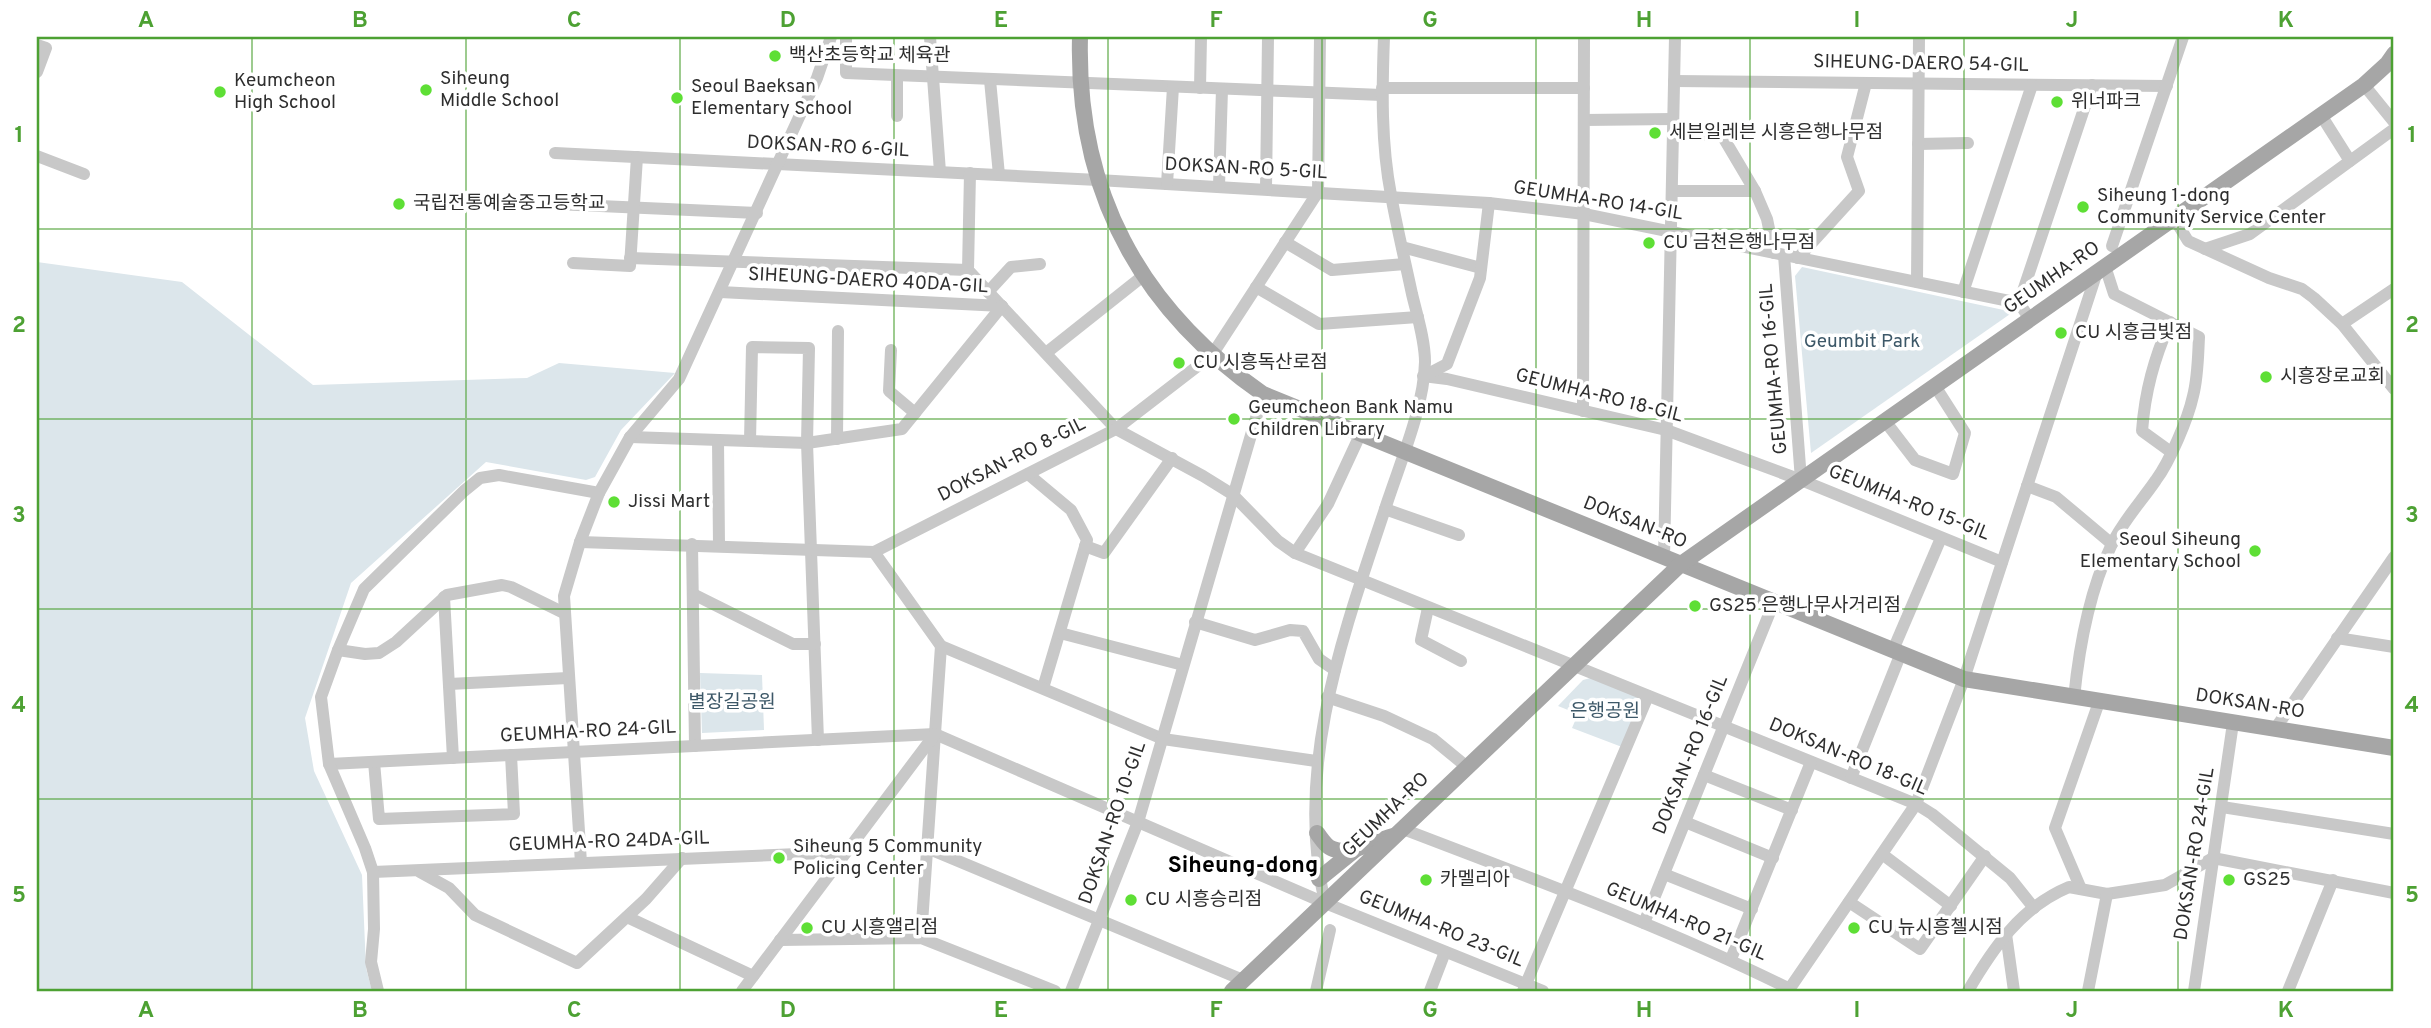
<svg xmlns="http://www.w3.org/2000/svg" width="2431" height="1028" font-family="Overpass,'Noto Sans KR',sans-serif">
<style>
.green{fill:#dce6eb}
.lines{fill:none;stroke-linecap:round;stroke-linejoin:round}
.minor{stroke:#c8c8c8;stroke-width:12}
.major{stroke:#a6a6a6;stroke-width:16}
.grid{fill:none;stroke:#4da133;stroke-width:2;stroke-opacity:0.55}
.poi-dot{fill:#5edf35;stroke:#fff;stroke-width:2.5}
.labels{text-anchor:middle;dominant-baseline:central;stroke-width:7;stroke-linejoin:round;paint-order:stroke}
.poi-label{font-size:19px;fill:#2e2e2e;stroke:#fff;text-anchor:start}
.street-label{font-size:19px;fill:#2e2e2e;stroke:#fff}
.park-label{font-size:19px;fill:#3d5868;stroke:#fff}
.quarter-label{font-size:23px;font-weight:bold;fill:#000;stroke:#fff}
.neatline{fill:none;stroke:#4da133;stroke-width:2.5}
.grid-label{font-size:23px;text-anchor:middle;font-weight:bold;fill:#4da133}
</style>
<rect width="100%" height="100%" fill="#fff"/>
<g class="green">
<path d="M37,262L182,282L313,385L527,378L559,363L675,373L621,430L595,477L586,480L486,462L351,583L305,718L314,771L362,875L366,968L372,991H37Z"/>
<path d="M1802,267L2013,312L1811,453L1795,276Z"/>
<path d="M700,673L762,675L764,730L702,733Z"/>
<path d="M1594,677L1638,697V706L1622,747L1572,728L1578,714L1558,706L1583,680Z"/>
</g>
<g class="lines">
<g class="minor">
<path d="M846,37V73L1382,95"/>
<path d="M930,37L940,172"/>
<path d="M37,45L46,48L37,72"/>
<path d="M990,80L999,175"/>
<path d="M1674,81L2167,86"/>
<path d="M2364,85L2394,122"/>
<path d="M1200,88L1201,37"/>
<path d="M1382,88H1584"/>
<path d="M2321,115L2350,161"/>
<path d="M897,116V76"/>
<path d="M1584,120L1673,119"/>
<path d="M1673,134L1718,135L1723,137L1755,191L1767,219L1774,253"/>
<path d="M1918,144L1968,143"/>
<path d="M555,153L1098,180L1489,203L1584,214L2019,303L2030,319"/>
<path d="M37,156L84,174"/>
<path d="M970,173L968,270L1116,429L1203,476L1232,494L1278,541L1295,553L1916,804L1932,814L2010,878L2034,908"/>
<path d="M1167,184L1173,87"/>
<path d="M1219,186L1222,89"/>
<path d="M1266,189L1268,37"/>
<path d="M1672,191H1755"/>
<path d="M555,204L757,213"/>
<path d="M2174,218L2188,241L2269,278L2302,289L2314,298L2342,324L2394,389"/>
<path d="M1285,242L1332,270L1405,264"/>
<path d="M2112,246L2183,37"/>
<path d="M1402,247L1481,268"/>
<path d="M2205,249L2250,234L2394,129"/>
<path d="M1784,255L1801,480"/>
<path d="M630,258L968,270"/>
<path d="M1798,258L1859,191L1847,157L1866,83"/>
<path d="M573,263L630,266L637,157"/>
<path d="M1917,282L1919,37"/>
<path d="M1256,287L1319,324L1418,317"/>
<path d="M720,292L1002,306"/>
<path d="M988,292L1011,267L1040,264"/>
<path d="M1963,292L2032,85"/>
<path d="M2019,303L2092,85"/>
<path d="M2170,322C2154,359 2145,391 2142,431L2171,452"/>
<path d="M2342,324L2394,289"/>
<path d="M891,350L889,391L915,413"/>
<path d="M1046,353L1143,276"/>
<path d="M1423,376L1447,379L1666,430L1801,480L2002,562"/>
<path d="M1424,376L1447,364L1480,278L1489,203"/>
<path d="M1583,411L1584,37"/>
<path d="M1885,421L1915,460L1953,474L1965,433L1935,386"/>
<path d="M630,437L807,443L902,429L1002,306"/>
<path d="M837,439L838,331"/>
<path d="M718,440L719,545"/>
<path d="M750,441L752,347L809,348L807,443L818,740"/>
<path d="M1028,474L1071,510L1087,540L1043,688"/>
<path d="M2027,486L2056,497L2112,544"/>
<path d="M1385,509L1459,535"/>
<path d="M580,542L874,552L1116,429L1212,355L1318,192L1320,37"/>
<path d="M692,544L695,746"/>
<path d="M1085,546L1104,553L1172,458"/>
<path d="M874,552L941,646L1163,739L1316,761"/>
<path d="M1295,553L1328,504L1360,435"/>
<path d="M1664,557L1675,37"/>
<path d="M693,594L793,644H815"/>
<path d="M444,597L453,758"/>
<path d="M1428,608L1421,640L1461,661"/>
<path d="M1195,622L1255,640L1290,630L1303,631L1319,659L1335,670"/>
<path d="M1060,633L1183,665"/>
<path d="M2337,638L2394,647"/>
<path d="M338,650L365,654L379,653L396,642L447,595L502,585L511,587L564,613"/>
<path d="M1893,650L1941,538"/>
<path d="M449,684L568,678"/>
<path d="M1327,697L1384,716L1433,739L1467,767"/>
<path d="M2074,698C2079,648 2089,592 2111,546C2122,522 2141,502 2156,480C2170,461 2188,419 2193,396C2198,377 2198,356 2199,337L2114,294L2105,266"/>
<path d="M2275,729L2394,557"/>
<path d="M374,762L379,819L514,814L511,755"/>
<path d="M329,764L935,734L1325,903L1543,991"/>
<path d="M1704,775L1792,810"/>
<path d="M1851,778L1901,653"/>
<path d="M2222,807L2394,834"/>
<path d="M1685,822L1773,858"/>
<path d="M1403,829C1533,879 1665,927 1790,989"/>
<path d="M927,848L1243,980"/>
<path d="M1882,854L1951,906"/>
<path d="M581,863L564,596L580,542L599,493"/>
<path d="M373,872L846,852"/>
<path d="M420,872L449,888L475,915L577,963L646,899L682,858"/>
<path d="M1664,874L1752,909"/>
<path d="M2081,889L2055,828L2099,702"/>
<path d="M1849,902L1920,949L1985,856"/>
<path d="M1325,903C1293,765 1345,630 1388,500C1402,458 1424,406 1425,362C1425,340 1417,315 1412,294C1405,261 1397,228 1391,195C1381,143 1382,90 1384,37"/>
<path d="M627,917L753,976"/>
<path d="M1644,923L1774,602"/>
<path d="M2006,934L2014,991"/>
<path d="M921,938L941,646"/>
<path d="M780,940L921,938L1055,991"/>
<path d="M1731,959L1811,762"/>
<path d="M378,991L371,962L374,929L373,872L365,848L329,764L321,697L338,650L364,589L464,491L480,478L499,475L599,493L630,437L679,379L817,78L831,37"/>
<path d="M742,991L935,734"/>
<path d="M1071,991L1138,822L1263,394"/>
<path d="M1316,991L1330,930"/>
<path d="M1430,991L1445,952"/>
<path d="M1523,991L1648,696"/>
<path d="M1788,991L1916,804L1964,679L2097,272"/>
<path d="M1968,991C1993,948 2021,907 2069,887L2107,894L2165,885L2213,858L2394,893"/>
<path d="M2088,991L2107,894"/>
<path d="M2194,991L2233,723"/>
<path d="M2288,991L2333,880"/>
</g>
<g class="major">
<path d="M1080,37C1076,190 1138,307 1263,394L1964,679L2394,748"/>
<path d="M1317,833C1321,838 1326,847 1333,849C1351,856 1375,840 1393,836"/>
<path d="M1319,879L1356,849"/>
<path d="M1232,991L1681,564L2364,85L2387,64L2394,54"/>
</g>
</g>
<path class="grid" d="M252,37V991M466,37V991M680,37V991M894,37V991M1108,37V991M1322,37V991M1536,37V991M1750,37V991M1964,37V991M2178,37V991M37,229H2394M37,419H2394M37,609H2394M37,799H2394"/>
<g class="poi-dot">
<circle cx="775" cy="56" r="7"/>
<circle cx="426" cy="90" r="7"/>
<circle cx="220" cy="92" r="7"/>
<circle cx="677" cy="98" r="7"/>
<circle cx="2057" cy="102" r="7"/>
<circle cx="1655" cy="133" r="7"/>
<circle cx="399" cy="204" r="7"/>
<circle cx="2083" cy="207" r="7"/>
<circle cx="1649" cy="243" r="7"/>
<circle cx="2061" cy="333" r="7"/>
<circle cx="1179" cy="363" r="7"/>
<circle cx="2266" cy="377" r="7"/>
<circle cx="1234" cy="419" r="7"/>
<circle cx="614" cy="502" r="7"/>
<circle cx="2255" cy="551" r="7"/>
<circle cx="1695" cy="606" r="7"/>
<circle cx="779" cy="858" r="7"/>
<circle cx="1426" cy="880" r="7"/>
<circle cx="2229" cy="880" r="7"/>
<circle cx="1131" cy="900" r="7"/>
<circle cx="807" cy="928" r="7"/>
<circle cx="1854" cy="928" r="7"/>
</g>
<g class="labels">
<g class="poi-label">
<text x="789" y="56">백산초등학교 체육관</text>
<text x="440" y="79">Siheung<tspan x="440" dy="22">Middle School</tspan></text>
<text x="234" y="81">Keumcheon<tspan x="234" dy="22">High School</tspan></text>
<text x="691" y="87">Seoul Baeksan<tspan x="691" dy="22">Elementary School</tspan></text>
<text x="2071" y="102">위너파크</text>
<text x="1669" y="133">세븐일레븐 시흥은행나무점</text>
<text x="2097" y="196">Siheung 1-dong<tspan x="2097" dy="22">Community Service Center</tspan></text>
<text x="413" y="204">국립전통예술중고등학교</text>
<text x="1663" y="243">CU 금천은행나무점</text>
<text x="2075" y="333">CU 시흥금빛점</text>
<text x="1193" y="363">CU 시흥독산로점</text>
<text x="2280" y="377">시흥장로교회</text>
<text x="1248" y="408">Geumcheon Bank Namu<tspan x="1248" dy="22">Children Library</tspan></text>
<text x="628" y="502">Jissi Mart</text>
<text x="2241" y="540" text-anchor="end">Seoul Siheung<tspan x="2241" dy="22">Elementary School</tspan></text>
<text x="1709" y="606">GS25 은행나무사거리점</text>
<text x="793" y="847">Siheung 5 Community<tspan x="793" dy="22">Policing Center</tspan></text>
<text x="1440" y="880">카멜리아</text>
<text x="2243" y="880">GS25</text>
<text x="1145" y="900">CU 시흥승리점</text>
<text x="821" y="928">CU 시흥앨리점</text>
<text x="1868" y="928">CU 뉴시흥첼시점</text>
</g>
<g class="street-label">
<text transform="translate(1921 64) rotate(1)">SIHEUNG-DAERO 54-GIL</text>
<text transform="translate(828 147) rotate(3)">DOKSAN-RO 6-GIL</text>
<text transform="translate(1246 169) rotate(3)">DOKSAN-RO 5-GIL</text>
<text transform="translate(1598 201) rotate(9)">GEUMHA-RO 14-GIL</text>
<text transform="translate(2052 278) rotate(-35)">GEUMHA-RO</text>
<text transform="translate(868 281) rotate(3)">SIHEUNG-DAERO 40DA-GIL</text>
<text transform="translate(1774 369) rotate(-95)">GEUMHA-RO 16-GIL</text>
<text transform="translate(1599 396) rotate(14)">GEUMHA-RO 18-GIL</text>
<text transform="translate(1012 460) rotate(-27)">DOKSAN-RO 8-GIL</text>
<text transform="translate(1909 503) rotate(22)">GEUMHA-RO 15-GIL</text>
<text transform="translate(1635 523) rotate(22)">DOKSAN-RO</text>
<text transform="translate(2250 704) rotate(9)">DOKSAN-RO</text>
<text transform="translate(588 732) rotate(-3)">GEUMHA-RO 24-GIL</text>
<text transform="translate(1691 755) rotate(-68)">DOKSAN-RO 16-GIL</text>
<text transform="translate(1848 757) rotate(23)">DOKSAN-RO 18-GIL</text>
<text transform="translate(1386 815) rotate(-44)">GEUMHA-RO</text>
<text transform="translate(1113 823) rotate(-71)">DOKSAN-RO 10-GIL</text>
<text transform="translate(609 842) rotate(-2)">GEUMHA-RO 24DA-GIL</text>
<text transform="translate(2195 854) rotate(-81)">DOKSAN-RO 24-GIL</text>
<text transform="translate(1686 922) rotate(23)">GEUMHA-RO 21-GIL</text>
<text transform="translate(1441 929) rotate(22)">GEUMHA-RO 23-GIL</text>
</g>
<g class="park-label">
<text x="1862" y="342">Geumbit Park</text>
<text x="732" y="703">별장길공원</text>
<text x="1605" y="712">은행공원</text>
</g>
<g class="quarter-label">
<text x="1243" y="866">Siheung-dong</text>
</g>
</g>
<rect width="2431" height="1028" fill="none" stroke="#ffffff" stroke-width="77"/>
<rect x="38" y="38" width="2354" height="952" class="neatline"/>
<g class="grid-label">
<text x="146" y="27">A</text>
<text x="360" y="27">B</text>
<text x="574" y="27">C</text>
<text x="788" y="27">D</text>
<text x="1001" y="27">E</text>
<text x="1216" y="27">F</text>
<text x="1430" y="27">G</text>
<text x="1644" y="27">H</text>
<text x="1857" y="27">I</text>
<text x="2072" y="27">J</text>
<text x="2286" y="27">K</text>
<text x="19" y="142">1</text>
<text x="2412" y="142">1</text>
<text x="19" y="332">2</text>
<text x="2412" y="332">2</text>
<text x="19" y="522">3</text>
<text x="2412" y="522">3</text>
<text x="19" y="712">4</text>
<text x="2412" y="712">4</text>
<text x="19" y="902">5</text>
<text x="2412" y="902">5</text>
<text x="146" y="1017">A</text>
<text x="360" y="1017">B</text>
<text x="574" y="1017">C</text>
<text x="788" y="1017">D</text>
<text x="1001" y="1017">E</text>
<text x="1216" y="1017">F</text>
<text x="1430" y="1017">G</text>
<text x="1644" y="1017">H</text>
<text x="1857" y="1017">I</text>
<text x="2072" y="1017">J</text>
<text x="2286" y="1017">K</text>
</g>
</svg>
